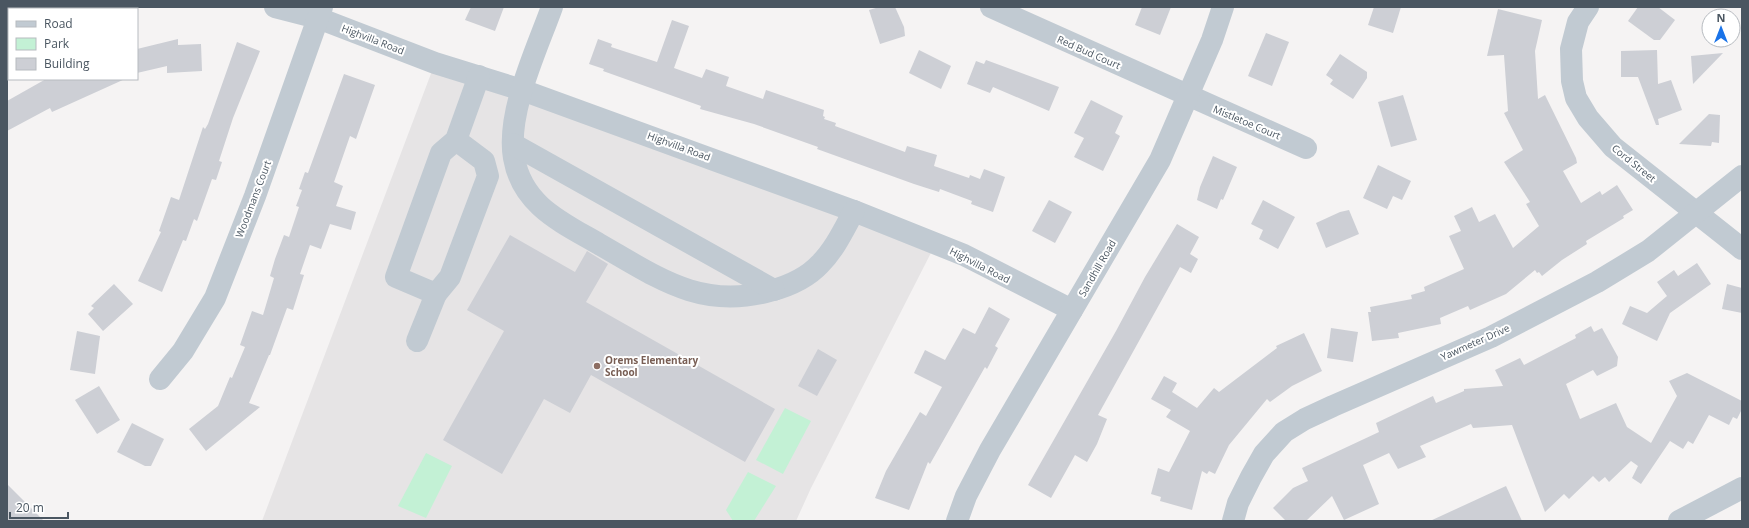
<svg xmlns="http://www.w3.org/2000/svg" width="1749" height="528" font-family="'Open Sans',sans-serif">
<style>
.education{fill:#e6e4e5}
.green{fill:#c3f1d5}
.building{fill:#cdcfd5}
.lines{fill:none;stroke-linecap:round;stroke-linejoin:round}
.minor{stroke:#c1cad2;stroke-width:22}
.education-dot{fill:#8d6e63;stroke:#fff;stroke-width:1.5}
.labels{text-anchor:middle;dominant-baseline:central;stroke-width:4;stroke-linejoin:round;paint-order:stroke}
.street-label{font-size:10px;fill:#4a5661;stroke:#fff}
.education-label{font-size:10px;font-weight:bold;fill:#785e54;stroke:#fff;text-anchor:start}
</style>
<rect width="100%" height="100%" fill="#f5f3f3"/>
<path class="education" d="M435,63L936,243L811,488L796,521H262Z"/>
<g class="green">
<path d="M785,408L811,421L783,474L756,460Z"/>
<path d="M426,453L452,466L426,518L398,506Z"/>
<path d="M748,472L776,486L754,521H733L726,510Z"/>
</g>
<g class="building">
<path d="M471,7H504L495,31L465,20Z"/>
<path d="M879,7H895L904,27L905,36L880,44L869,10Z"/>
<path d="M1142,7H1171L1160,35L1135,25Z"/>
<path d="M1374,7H1401L1393,33L1368,25Z"/>
<path d="M1638,7H1658L1675,20L1660,40H1654L1628,21Z"/>
<path d="M1498,9L1542,20L1535,51L1538,99L1545,95L1576,158L1577,163L1563,171L1581,203L1600,191L1602,195L1617,185L1633,210L1623,216L1624,218L1586,241L1587,244L1562,260L1542,276L1539,272L1537,273L1535,270L1506,294L1470,310L1468,306L1440,318L1441,324L1398,333L1399,338L1372,341L1368,312H1371L1370,307L1412,299L1411,295L1425,291L1424,287L1464,269L1449,236L1461,231L1454,216L1472,207L1479,222L1495,214L1513,248L1539,226L1526,204L1530,202L1504,162L1523,150L1504,113L1508,111L1504,55L1487,56Z"/>
<path d="M672,20L689,26L674,68L702,78L706,69L729,77L726,86L763,99L766,90L824,110L823,116L825,117L824,119L836,123L835,126L905,152L907,146L937,155L934,166L969,178L970,175L980,179L984,169L1005,177L993,212L971,204L972,201L940,189L939,192L914,184L817,149L818,147L754,124L700,109L701,106L603,71L604,69L589,64L598,39L612,44L611,47L657,62Z"/>
<path d="M1266,33L1289,42L1272,86L1248,76Z"/>
<path d="M178,39V45L201,44L202,71L167,73V66L137,73V49Z"/>
<path d="M237,42L260,51L233,118L219,161L222,162L216,180L212,179L197,221L194,219L186,241L183,240L162,292L138,281L161,232L159,231L171,197L179,200L203,127L205,129L208,124Z"/>
<path d="M919,50L951,66L941,89L909,73Z"/>
<path d="M1657,50L1658,84L1671,80L1682,110L1658,119L1659,125H1656L1638,77H1621V51Z"/>
<path d="M1723,53L1693,84L1691,56Z"/>
<path d="M1340,54L1367,72V78L1353,99L1330,84L1333,80L1326,75Z"/>
<path d="M986,60L1059,87L1049,111L993,87L990,93L967,84L976,61L984,64Z"/>
<path d="M344,74L375,85L356,139L350,136L334,182L343,186L336,206L356,212L351,230L330,224L321,249L310,245L300,274L304,275L293,310L287,308L270,355H269L249,403L260,407L206,451L189,429L218,406L230,377L232,378L245,347L240,345L252,311L263,315L274,278L270,276L275,259L284,235L289,237L299,207L296,206L302,190L299,189L305,172L308,173Z"/>
<path d="M46,79H125L52,112L50,108L7,131V101Z"/>
<path d="M1403,95L1417,140L1391,147L1378,102Z"/>
<path d="M1091,100L1123,116L1115,133L1120,136L1103,171L1074,157L1084,138L1074,133Z"/>
<path d="M1709,114L1720,115L1719,143L1712,142L1711,146L1679,144Z"/>
<path d="M1213,156L1237,167L1223,200L1221,199L1217,209L1197,200L1200,187Z"/>
<path d="M1378,165L1411,181L1402,200L1393,196L1387,209L1363,198Z"/>
<path d="M1049,200L1072,212L1055,243L1032,231Z"/>
<path d="M1263,200L1295,217L1278,249L1259,239L1263,230L1251,224Z"/>
<path d="M1349,210L1359,234L1326,248L1316,223L1340,212Z"/>
<path d="M1177,224L1199,237L1190,254L1198,259L1191,273L1180,267L1098,415L1107,419L1097,444L1087,462L1075,455L1051,498L1028,485L1116,331L1145,277Z"/>
<path d="M510,235L575,272L587,251L608,264L586,302L775,409L745,462L591,375L570,413L544,399L502,474L443,440L504,331L467,310Z"/>
<path d="M1697,263L1711,284L1670,313L1657,341L1622,324L1630,306L1647,313L1667,296L1657,282L1674,270L1678,276Z"/>
<path d="M114,284L133,304L103,331L88,314L94,308L91,306Z"/>
<path d="M1727,284L1742,288V313L1722,309Z"/>
<path d="M989,307L1010,319L995,346L998,348L987,369L985,367L930,464L928,462L909,510L875,498L886,471L920,412L926,416L942,387L914,373L925,350L945,360L963,328L975,334Z"/>
<path d="M1591,326L1594,332L1602,328L1618,357L1617,366L1597,376L1593,370L1566,384L1580,419L1616,403L1627,427L1651,443L1677,396L1669,381L1687,373L1742,401V409L1737,419L1733,417L1729,425L1709,415L1693,444L1688,441L1683,449L1670,441L1641,484L1632,478L1638,466L1631,461L1609,482L1605,477L1599,482L1593,476L1569,499L1564,494L1545,512L1512,425L1473,428L1471,424L1420,446L1426,457L1398,469L1389,453L1363,465L1379,504L1344,520L1332,496L1306,521H1286L1273,508L1293,488L1308,481L1302,468L1379,432L1376,423L1433,396L1436,403L1464,391V389L1503,386L1495,370L1520,358L1524,365L1576,338L1575,335Z"/>
<path d="M1331,328L1358,332L1353,362L1327,358Z"/>
<path d="M77,331L100,336L95,374L70,370Z"/>
<path d="M1304,333L1322,371L1292,386L1270,402L1267,399L1229,445L1215,474L1209,471L1207,474L1202,471L1192,510L1160,501L1161,497L1151,494L1158,468L1169,472L1190,431L1166,417L1171,410L1151,399L1164,376L1177,383L1172,392L1197,408L1214,388L1219,392L1277,348L1276,346Z"/>
<path d="M818,349L837,360L817,396L798,386Z"/>
<path d="M99,386L120,420L97,434L75,400Z"/>
<path d="M132,423L164,439L151,466H145L117,452Z"/>
<path d="M7,484L44,521H7Z"/>
<path d="M1506,486L1522,521H1430Z"/>
</g>
<g class="lines">
<g class="minor">
<path d="M55,7L56,9"/>
<path d="M275,7L318,18L435,63L522,90L854,211L964,255L1072,310"/>
<path d="M552,7C537,49 506,113 514,158C522,205 561,222 599,244C657,277 700,310 770,291C789,286 807,278 820,264C835,249 844,229 854,211"/>
<path d="M991,7L1306,148"/>
<path d="M1588,7L1578,22L1571,49L1572,81L1576,98L1588,118L1613,147L1742,249"/>
<path d="M96,9L102,7"/>
<path d="M7,49L9,48"/>
<path d="M456,140L484,161L488,176L450,277L436,294L396,277L441,153L456,140L479,76"/>
<path d="M513,144L774,290"/>
<path d="M417,341L436,294"/>
<path d="M160,379L183,351L215,298L255,196L322,7"/>
<path d="M957,521L966,496L990,450L1160,160L1212,40L1223,7"/>
<path d="M1233,521L1238,503L1251,477L1264,454L1284,432L1305,419L1333,406L1491,337L1597,282L1648,251L1742,176"/>
<path d="M1679,521L1742,488"/>
</g>
</g>
<circle class="education-dot" cx="597" cy="366" r="4"/>
<g class="labels">
<g class="street-label">
<text transform="translate(373 39) rotate(21)">Highvilla Road</text>
<text transform="translate(1089 52) rotate(24)">Red Bud Court</text>
<text transform="translate(1247 122) rotate(23)">Mistletoe Court</text>
<text transform="translate(679 146) rotate(20)">Highvilla Road</text>
<text transform="translate(1634 163) rotate(39)">Cord Street</text>
<text transform="translate(253 199) rotate(-69)">Woodmans Court</text>
<text transform="translate(980 265) rotate(27)">Highvilla Road</text>
<text transform="translate(1097 268) rotate(-60)">Sandhill Road</text>
<text transform="translate(1475 342) rotate(-24)">Yawmeter Drive</text>
</g>
<g class="education-label">
<text x="605" y="360">Orems Elementary<tspan x="605" dy="12">School</tspan></text>
</g>
</g>
<rect width="1749" height="528" fill="none" stroke="#4a5661" stroke-width="16"/>
<rect x="8" y="8" width="130" height="72" fill="#ffffff" stroke="#b7bbc0"/>
<rect x="16" y="21" width="20" height="6" fill="#c1cad2" stroke="#b7bbc0"/>
<text x="44" y="28" font-size="12" fill="#4a5661">Road</text>
<rect x="16" y="38" width="20" height="12" fill="#c3f1d5" stroke="#b7bbc0"/>
<text x="44" y="48" font-size="12" fill="#4a5661">Park</text>
<rect x="16" y="58" width="20" height="12" fill="#cdcfd5" stroke="#b7bbc0"/>
<text x="44" y="68" font-size="12" fill="#4a5661">Building</text>
<g transform="translate(1721 28)"><circle r="19" fill="#ffffff" stroke="#b7bbc0"/>
<path d="M0-3L7 15L0 10L-7 15Z" fill="#1a73e8"/>
<text y="-6" font-size="11" font-weight="bold" text-anchor="middle" fill="#4a5661">N</text>
</g>
<path d="M10 512v6h58v-6" fill="none" stroke="#4a5661" stroke-width="2"/>
<text x="16" y="512" font-size="12" fill="#4a5661" stroke="#ffffff" stroke-width="3" paint-order="stroke">20 m</text>
</svg>
